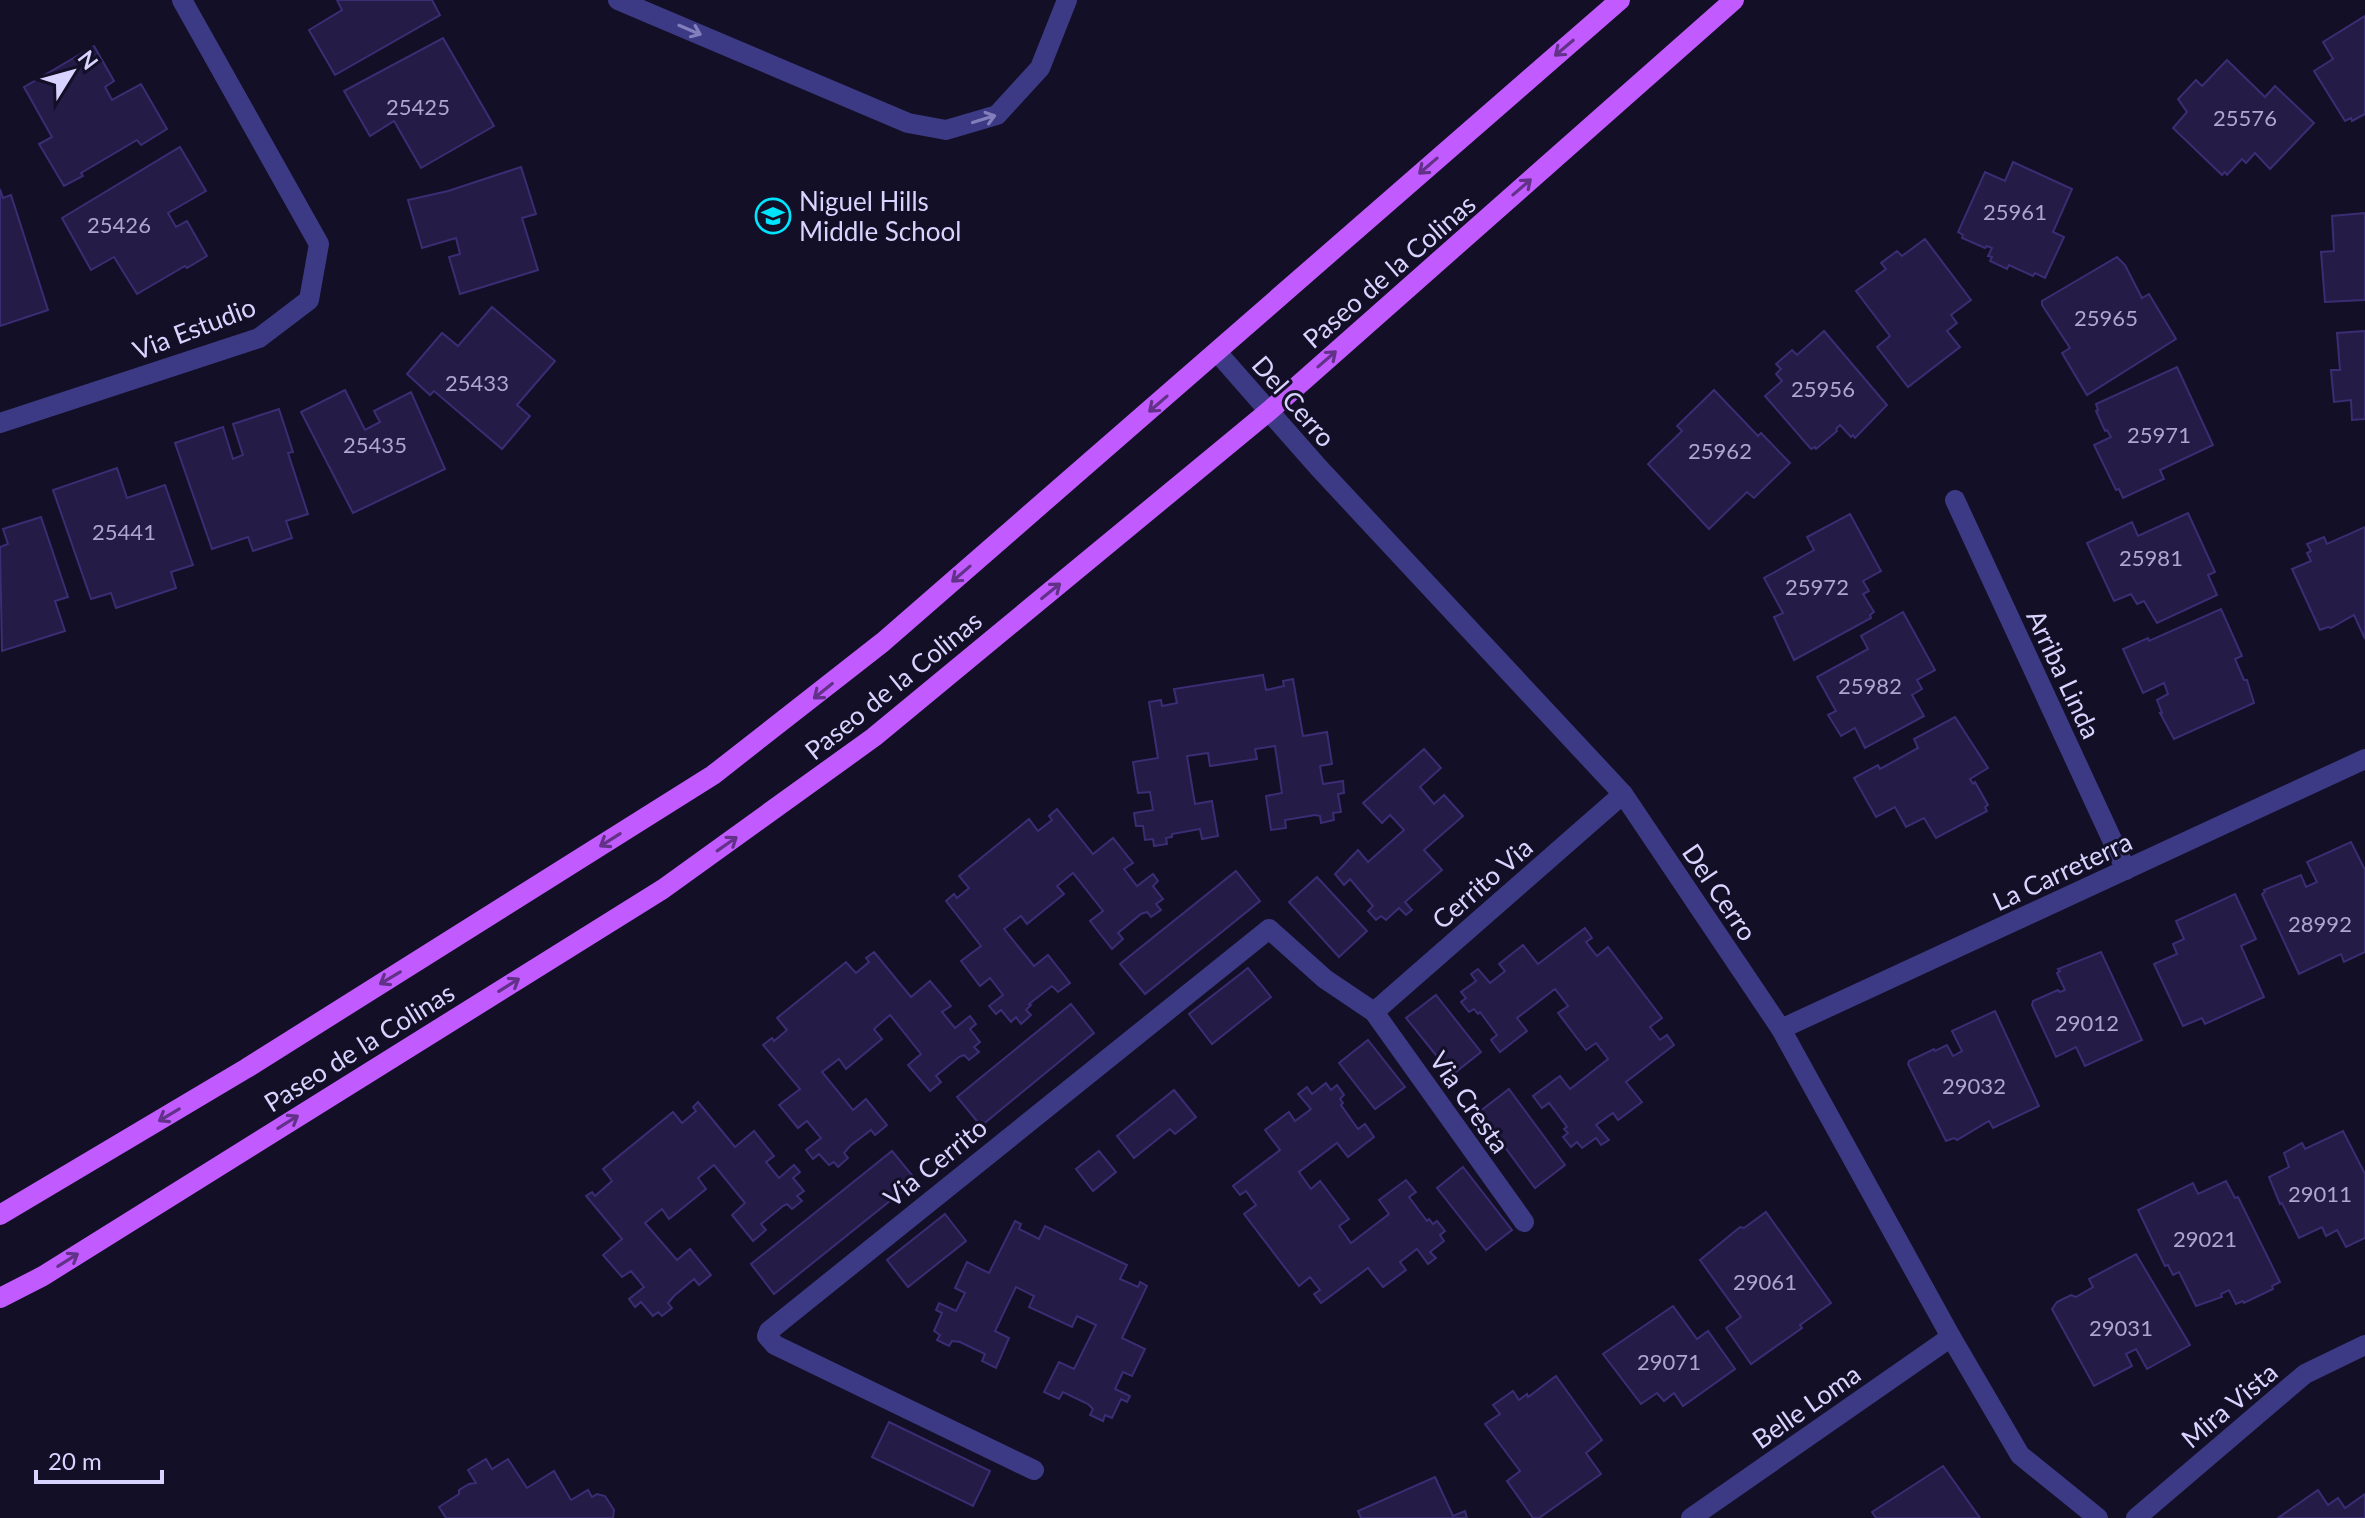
<svg xmlns="http://www.w3.org/2000/svg" width="2365" height="1518" font-family="Lato,sans-serif">
<style>
.building{fill:#241b47;stroke:#3b2d73;stroke-width:2}
.lines{fill:none;stroke-linecap:round;stroke-linejoin:round}
.minor{stroke:#3d3a85;stroke-width:20}
.major{stroke:#c25bff;stroke-width:20}
.oneway{stroke:#837fbc}
.oneway2{stroke:#623188}
.labels{text-anchor:middle;dominant-baseline:central;stroke-width:6;stroke-linejoin:round;paint-order:stroke}
.number-label{font-size:22px;fill:#aca6d1}
.poi-label{font-size:26px;fill:#d9d4ff;stroke:#130f26;text-anchor:start}
.street-label{font-size:26px;fill:#d9d4ff;stroke:#130f26}
</style>
<rect width="100%" height="100%" fill="#130f26"/>
<g class="building">
<path d="M337,0H432L440,15L335,75L309,30L342,10Z"/>
<path d="M2365,16V114L2352,121L2351,118L2345,121L2314,71L2333,59L2323,42Z"/>
<path d="M443,38L494,126L421,168L394,121L370,136L344,91Z"/>
<path d="M94,46L114,81L105,87L112,100L141,84L167,129L141,145L137,140L81,173L83,176L64,186L39,144L52,137L24,87Z"/>
<path d="M2227,60L2265,97L2275,86L2314,123L2270,169L2255,153L2246,163L2242,159L2227,175L2225,172L2222,175L2173,128L2187,112L2178,99L2196,80L2202,86Z"/>
<path d="M180,147L206,191L168,213L176,227L187,221L207,256L187,268L185,266L137,294L114,257L91,270L62,218Z"/>
<path d="M2013,162L2072,189L2053,232L2064,237L2045,278L2035,273L2033,276L2009,265L2007,269L1990,261L1992,257L1988,256L1992,248L1987,246L1985,248L1962,238L1963,235L1958,232L1985,172L2005,181Z"/>
<path d="M521,167L536,214L522,218L538,270L460,294L449,257L460,254L456,238L422,248L408,200L448,191Z"/>
<path d="M0,189L3,198L11,195L48,310L0,326Z"/>
<path d="M2365,213V300L2325,302L2321,252L2334,251L2332,216Z"/>
<path d="M1925,239L1971,300L1951,315L1957,323L1947,331L1960,347L1908,387L1877,347L1890,336L1856,291L1886,269L1881,263L1897,251L1902,256Z"/>
<path d="M2117,257L2125,265L2142,298L2149,294L2176,339L2087,395L2062,353L2070,348L2042,305V301Z"/>
<path d="M492,307L555,361L517,405L530,416L502,449L434,391L430,395L407,374L442,333L458,346Z"/>
<path d="M1824,331L1887,405L1855,438L1853,435L1851,437L1840,425L1836,429L1837,431L1816,449L1815,447L1811,449L1765,396L1782,381L1776,374L1781,369L1776,364L1792,350L1797,355Z"/>
<path d="M2365,331V419L2352,420L2351,400L2334,402L2331,370H2340L2337,333Z"/>
<path d="M2177,367L2213,445L2160,470L2164,479L2123,498L2119,489L2116,490L2094,445L2111,437L2107,430L2105,431L2096,411L2098,410L2096,404Z"/>
<path d="M345,390L365,430L380,422L374,411L411,392L445,469L353,513L301,412Z"/>
<path d="M1714,390L1758,436L1761,433L1790,463L1754,498L1747,492L1709,529L1648,464L1682,431L1677,426Z"/>
<path d="M279,409L293,452L288,453L308,514L286,521L292,538L253,551L248,537L212,549L175,443L223,427L233,459L243,455L233,424Z"/>
<path d="M117,468L127,498L165,485L193,565L171,572L176,588L116,608L111,593L91,599L53,490Z"/>
<path d="M2188,513L2215,572L2208,575L2217,595L2157,623L2144,601L2137,604L2131,594L2114,601L2087,543L2132,522L2138,536Z"/>
<path d="M1850,514L1881,571L1863,581L1869,591L1863,594L1874,612L1870,615L1871,618L1794,660L1774,617L1783,613L1764,578L1814,550L1807,537Z"/>
<path d="M41,517L68,597L55,601L65,631L2,651L0,547L8,544L3,529Z"/>
<path d="M2365,527V639L2354,615L2331,628L2328,627L2320,630L2292,569L2311,561L2307,553L2311,551L2307,544L2324,537L2327,544Z"/>
<path d="M2221,609L2242,656L2235,659L2244,680H2247L2254,703L2174,739L2160,713H2162L2157,700L2168,694L2164,683L2143,693L2123,649L2148,638L2149,641Z"/>
<path d="M1903,612L1935,670L1917,680L1922,689L1912,695L1924,716L1865,748L1855,728L1841,736L1828,715L1836,711L1817,677L1868,649L1861,636Z"/>
<path d="M1263,675L1266,690L1284,686L1283,681L1293,679L1303,736L1327,732L1332,764L1320,766L1323,784L1343,781L1344,793L1338,794L1341,812L1333,813L1334,820L1321,823L1320,816L1315,815L1285,820L1286,828L1271,830L1266,796L1282,793L1275,746L1255,749L1257,759L1210,766L1208,753L1187,756L1195,804L1212,801L1218,836L1202,839L1200,829L1172,834V837L1166,838L1167,844L1154,846L1153,839L1145,840L1143,826H1136L1134,813L1153,810L1150,792L1138,793L1133,762L1158,758L1149,702L1161,700L1162,706L1177,703L1174,689Z"/>
<path d="M1955,717L1988,768L1970,779L1973,784L1975,782L1988,805L1985,807L1987,811L1936,838L1924,818L1906,827L1895,807L1876,817L1854,778L1878,765L1880,769L1918,748L1914,739Z"/>
<path d="M1424,749L1441,768L1420,787L1434,804L1444,795L1463,816L1424,850L1442,870L1405,902L1412,910L1406,915L1399,908L1386,920L1381,916L1376,920L1368,911L1373,906L1350,879L1344,885L1335,874L1358,850L1368,862L1404,830L1390,815L1382,823L1363,803Z"/>
<path d="M1057,809L1093,854L1113,838L1133,863L1124,869L1137,886L1153,874L1158,881L1153,886L1163,899L1156,904L1161,910L1151,917L1147,912L1141,914L1118,933L1123,939L1112,949L1090,921L1103,911L1073,873L1057,886L1064,894L1027,924L1021,916L1004,929L1034,966L1048,955L1070,983L1058,992L1052,986L1029,1004L1031,1005L1026,1010L1031,1015L1021,1024L1016,1017L1011,1022L1001,1010L996,1014L989,1006L1003,995L990,978L980,986L961,961L981,946L946,901L954,894L957,898L969,888L959,876L1029,819L1038,831L1052,820L1049,816Z"/>
<path d="M2351,842L2365,870V952L2344,962L2341,954L2299,974L2262,894L2265,892L2264,890L2301,875L2306,887L2317,882L2307,862Z"/>
<path d="M1236,871L1260,901L1145,994L1120,964Z"/>
<path d="M1317,877L1367,931L1339,957L1289,902Z"/>
<path d="M2235,894L2256,939L2241,946L2264,997L2205,1024L2202,1018L2183,1026L2154,964L2177,954L2173,944L2184,939L2176,921Z"/>
<path d="M1585,928L1592,938L1586,942L1597,956L1608,947L1662,1018L1650,1027L1660,1040L1667,1035L1674,1045L1626,1082L1642,1102L1618,1120L1613,1113L1596,1125L1609,1140L1601,1145L1596,1138L1582,1148L1577,1142L1571,1147L1563,1137L1568,1133L1564,1129L1567,1127L1549,1103L1542,1108L1533,1096L1560,1076L1570,1089L1608,1059L1596,1043L1586,1050L1558,1013L1568,1006L1555,989L1517,1018L1527,1031L1500,1052L1491,1040L1497,1035L1480,1012L1478,1014L1474,1009L1469,1012L1461,1002L1466,998L1461,992L1476,981L1471,974L1478,969L1490,983L1505,971L1499,964L1523,945L1538,964Z"/>
<path d="M874,952L911,997L930,981L951,1006L942,1012L955,1028L970,1016L976,1024L970,1029L980,1042L974,1047L979,1052L969,1060L964,1055L959,1057L936,1076L941,1082L930,1091L908,1065L921,1054L890,1015L874,1029L882,1039L846,1069L839,1059L822,1072L853,1110L866,1099L887,1125L875,1135L871,1130L850,1146L844,1153L848,1158L838,1167L834,1162L829,1165L819,1154L813,1159L806,1150L821,1138L807,1121L798,1128L779,1105L800,1089L763,1045L772,1038L774,1041L787,1030L777,1018L846,962L856,973L869,962L866,958Z"/>
<path d="M2101,952L2142,1040L2085,1066L2076,1047L2056,1057L2032,1005L2033,1001L2058,990L2060,992L2065,990L2057,973L2060,971L2058,969Z"/>
<path d="M1248,968L1271,997L1212,1044L1189,1014Z"/>
<path d="M1436,995L1481,1052L1452,1075L1406,1018Z"/>
<path d="M1071,1004L1094,1033L981,1126L957,1097Z"/>
<path d="M1995,1011L2039,1106L1993,1128L1989,1121L1957,1140L1954,1138L1946,1141L1908,1064L1909,1061L1934,1049L1935,1051L1947,1045L1953,1056L1962,1051L1952,1031Z"/>
<path d="M1368,1040L1405,1087L1375,1109L1339,1063Z"/>
<path d="M1326,1083L1331,1090L1337,1085L1344,1095L1340,1099L1343,1103L1341,1105L1358,1129L1365,1124L1374,1137L1348,1157L1337,1143L1299,1172L1311,1189L1320,1181L1349,1219L1339,1226L1351,1243L1389,1214L1379,1200L1406,1180L1416,1192L1409,1197L1427,1221L1429,1219L1433,1224L1437,1221L1445,1231L1440,1235L1444,1241L1430,1252L1436,1258L1428,1264L1417,1249L1400,1262L1406,1270L1383,1287L1368,1268L1321,1303L1314,1294L1320,1290L1310,1277L1299,1286L1244,1214L1256,1205L1246,1191L1240,1195L1233,1186L1280,1150L1265,1130L1289,1112L1295,1121L1311,1109L1298,1094L1307,1087L1312,1094Z"/>
<path d="M1509,1089L1565,1165L1535,1188L1479,1112Z"/>
<path d="M1174,1090L1196,1117L1175,1134L1170,1129L1134,1158L1117,1136Z"/>
<path d="M698,1102L735,1147L754,1131L774,1156L766,1162L779,1178L794,1165L800,1172L793,1178L804,1191L797,1196L802,1201L792,1209L787,1204L783,1206L761,1224L766,1230L753,1241L732,1215L745,1203L714,1165L698,1178L706,1189L669,1219L662,1209L645,1223L677,1260L690,1249L711,1275L699,1285L694,1279L674,1296L668,1303L672,1308L662,1316L658,1312L653,1316L641,1302L635,1307L629,1299L644,1287L631,1271L622,1277L603,1255L622,1239L586,1196L592,1192L595,1196L612,1181L603,1169L673,1112L682,1123L696,1111L693,1107Z"/>
<path d="M2343,1131L2365,1174V1238L2346,1247L2337,1230L2326,1236L2322,1227L2299,1238L2282,1203L2280,1204L2269,1177L2289,1167L2284,1153L2302,1143L2305,1149Z"/>
<path d="M892,1151L916,1180L774,1294L751,1264Z"/>
<path d="M1099,1151L1116,1172L1093,1191L1076,1169Z"/>
<path d="M1463,1167L1512,1230L1486,1250L1437,1188Z"/>
<path d="M2226,1181L2235,1198L2238,1197L2280,1282L2272,1286L2273,1289L2244,1303L2243,1301L2236,1304L2229,1290L2221,1294L2222,1297L2196,1306L2179,1272L2173,1275L2168,1265L2165,1266L2138,1210L2193,1183L2198,1194Z"/>
<path d="M1766,1212L1831,1303L1800,1325L1802,1328L1751,1364L1726,1328L1741,1317L1700,1260L1740,1227L1744,1228Z"/>
<path d="M945,1214L966,1241L908,1287L887,1260Z"/>
<path d="M1015,1221L1021,1224L1019,1229L1039,1239L1045,1226L1127,1265L1120,1279L1138,1287L1140,1282L1147,1286L1122,1338L1145,1349L1132,1376L1123,1372L1115,1389L1130,1396L1127,1402L1121,1399L1112,1418L1105,1415L1103,1421L1090,1415L1093,1409L1088,1404L1063,1392L1059,1399L1044,1392L1059,1362L1074,1369L1096,1325L1077,1316L1072,1327L1029,1307L1034,1296L1016,1287L995,1331L1009,1338L996,1368L982,1361L985,1354L960,1342L952,1341L949,1346L937,1340L940,1335L934,1331L942,1313L936,1310L939,1303L956,1311L965,1293L955,1288L967,1262L989,1273Z"/>
<path d="M2136,1254L2190,1345L2147,1369L2136,1349L2126,1354L2132,1366L2094,1386L2052,1309L2057,1302L2071,1295L2076,1297L2093,1287L2089,1279Z"/>
<path d="M1673,1306L1697,1339L1708,1331L1735,1369L1683,1406L1674,1393L1664,1401L1657,1393L1641,1404L1603,1354Z"/>
<path d="M1556,1376L1602,1440L1586,1453L1601,1474L1539,1518H1533L1507,1481L1520,1471L1485,1424L1500,1414L1493,1405L1513,1391L1519,1400L1527,1394L1528,1397Z"/>
<path d="M889,1422L990,1471L973,1506L872,1457Z"/>
<path d="M486,1459L492,1469L508,1459L527,1488L554,1471L571,1500L588,1490L592,1497L597,1494L605,1496L614,1510L613,1518H446L439,1507L459,1494V1490L469,1484L476,1483L468,1470Z"/>
<path d="M1943,1466L1980,1518H1876L1872,1512Z"/>
<path d="M1435,1477L1453,1516L1465,1511L1467,1518H1361L1358,1511Z"/>
<path d="M2318,1490L2328,1505L2338,1498L2345,1508L2365,1494V1518H2278Z"/>
</g>
<g class="lines">
<g class="minor">
<path d="M618,0L908,123L946,130L997,115L1040,68L1067,0"/>
<path d="M1217,352L1319,468L1623,794L1781,1029L1951,1337L2020,1455L2098,1518"/>
<path d="M0,423L259,338L309,300L319,244L182,0"/>
<path d="M1955,500L2126,870"/>
<path d="M1374,1012L1623,794"/>
<path d="M1781,1029L2365,759"/>
<path d="M1034,1470L775,1345L767,1336L769,1331L1269,929L1325,979L1374,1012L1524,1222"/>
<path d="M1691,1518L1951,1337"/>
<path d="M2136,1518L2305,1374L2365,1345"/>
</g>
<g class="major">
<path d="M0,1215L247,1068L713,775L883,642L1620,0"/>
<path d="M0,1298L43,1276L663,889L874,737L1269,411L1734,0"/>
</g>
</g>
<defs><path id="oneway-shaft" d="M-6 0H5M1.5-3L5.5 0L1.5 3" fill="none" stroke-width="1.6" stroke-linecap="round" stroke-linejoin="round" transform="scale(2)"/></defs>
<g class="oneway">
<use href="#oneway-shaft" transform="translate(690 30) rotate(23)"/>
<use href="#oneway-shaft" transform="translate(984 119) rotate(-17)"/>
</g>
<g class="oneway2">
<use href="#oneway-shaft" transform="translate(1564 48) rotate(140)"/>
<use href="#oneway-shaft" transform="translate(1428 166) rotate(139)"/>
<use href="#oneway-shaft" transform="translate(1522 187) rotate(-41)"/>
<use href="#oneway-shaft" transform="translate(1327 359) rotate(-41)"/>
<use href="#oneway-shaft" transform="translate(1158 404) rotate(139)"/>
<use href="#oneway-shaft" transform="translate(961 574) rotate(139)"/>
<use href="#oneway-shaft" transform="translate(1051 591) rotate(-39)"/>
<use href="#oneway-shaft" transform="translate(823 691) rotate(141)"/>
<use href="#oneway-shaft" transform="translate(610 840) rotate(148)"/>
<use href="#oneway-shaft" transform="translate(727 844) rotate(-35)"/>
<use href="#oneway-shaft" transform="translate(390 978) rotate(149)"/>
<use href="#oneway-shaft" transform="translate(509 985) rotate(-32)"/>
<use href="#oneway-shaft" transform="translate(169 1115) rotate(149)"/>
<use href="#oneway-shaft" transform="translate(288 1122) rotate(-32)"/>
<use href="#oneway-shaft" transform="translate(68 1260) rotate(-32)"/>
</g>
<defs>
<g id="school-ring" transform="scale(1.8)"><circle r="9.5" fill="#130f26" stroke="#00e5ff" stroke-width="1.5"/><path d="M0-5L7-2L0 1L-7-2ZM-4 1L0 2.5L4 1V4Q0 6-4 4Z" fill="#00e5ff"/></g>
</defs>
<g fill-rule="evenodd">
<use href="#school-ring" x="773" y="216"/>
</g>
<g class="labels">
<g class="number-label">
<text x="418" y="106">25425</text>
<text x="2245" y="117">25576</text>
<text x="2015" y="211">25961</text>
<text x="119" y="224">25426</text>
<text x="2106" y="317">25965</text>
<text x="477" y="382">25433</text>
<text x="1823" y="388">25956</text>
<text x="2159" y="434">25971</text>
<text x="375" y="444">25435</text>
<text x="1720" y="450">25962</text>
<text x="124" y="531">25441</text>
<text x="2151" y="557">25981</text>
<text x="1817" y="586">25972</text>
<text x="1870" y="685">25982</text>
<text x="2320" y="923">28992</text>
<text x="2087" y="1022">29012</text>
<text x="1974" y="1085">29032</text>
<text x="2320" y="1193">29011</text>
<text x="2205" y="1238">29021</text>
<text x="1765" y="1281">29061</text>
<text x="2121" y="1327">29031</text>
<text x="1669" y="1361">29071</text>
</g>
<g class="poi-label">
<text x="799" y="201">Niguel Hills<tspan x="799" dy="30">Middle School</tspan></text>
</g>
<g class="street-label">
<text transform="translate(1389 271) rotate(-41)">Paseo de la Colinas</text>
<text transform="translate(194 328) rotate(-21)">Via Estudio</text>
<text transform="translate(1294 401) rotate(49)">Del Cerro</text>
<text transform="translate(2064 674) rotate(65)">Arriba Linda</text>
<text transform="translate(893 685) rotate(-39)">Paseo de la Colinas</text>
<text transform="translate(2062 871) rotate(-25)">La Carreterra</text>
<text transform="translate(1482 883) rotate(-41)">Cerrito Via</text>
<text transform="translate(1720 892) rotate(56)">Del Cerro</text>
<text transform="translate(359 1047) rotate(-32)">Paseo de la Colinas</text>
<text transform="translate(1470 1102) rotate(55)">Via Cresta</text>
<text transform="translate(935 1162) rotate(-39)">Via Cerrito</text>
<text transform="translate(2229 1405) rotate(-40)">Mira Vista</text>
<text transform="translate(1806 1406) rotate(-35)">Belle Loma</text>
</g>
</g>
<g transform="translate(72 72) rotate(53)" stroke="#130f26" stroke-width="6" paint-order="stroke">
<path d="M0-6L14 30L0 20L-14 30Z" fill="#d9d4ff"/>
<text y="-12" font-size="22" font-weight="bold" text-anchor="middle" fill="#d9d4ff">N</text>
</g>
<path d="M36 1470v12h126v-12" fill="none" stroke="#d9d4ff" stroke-width="4"/>
<text x="48" y="1470" font-size="24" fill="#d9d4ff" stroke="#130f26" stroke-width="6" paint-order="stroke">20 m</text>
</svg>
